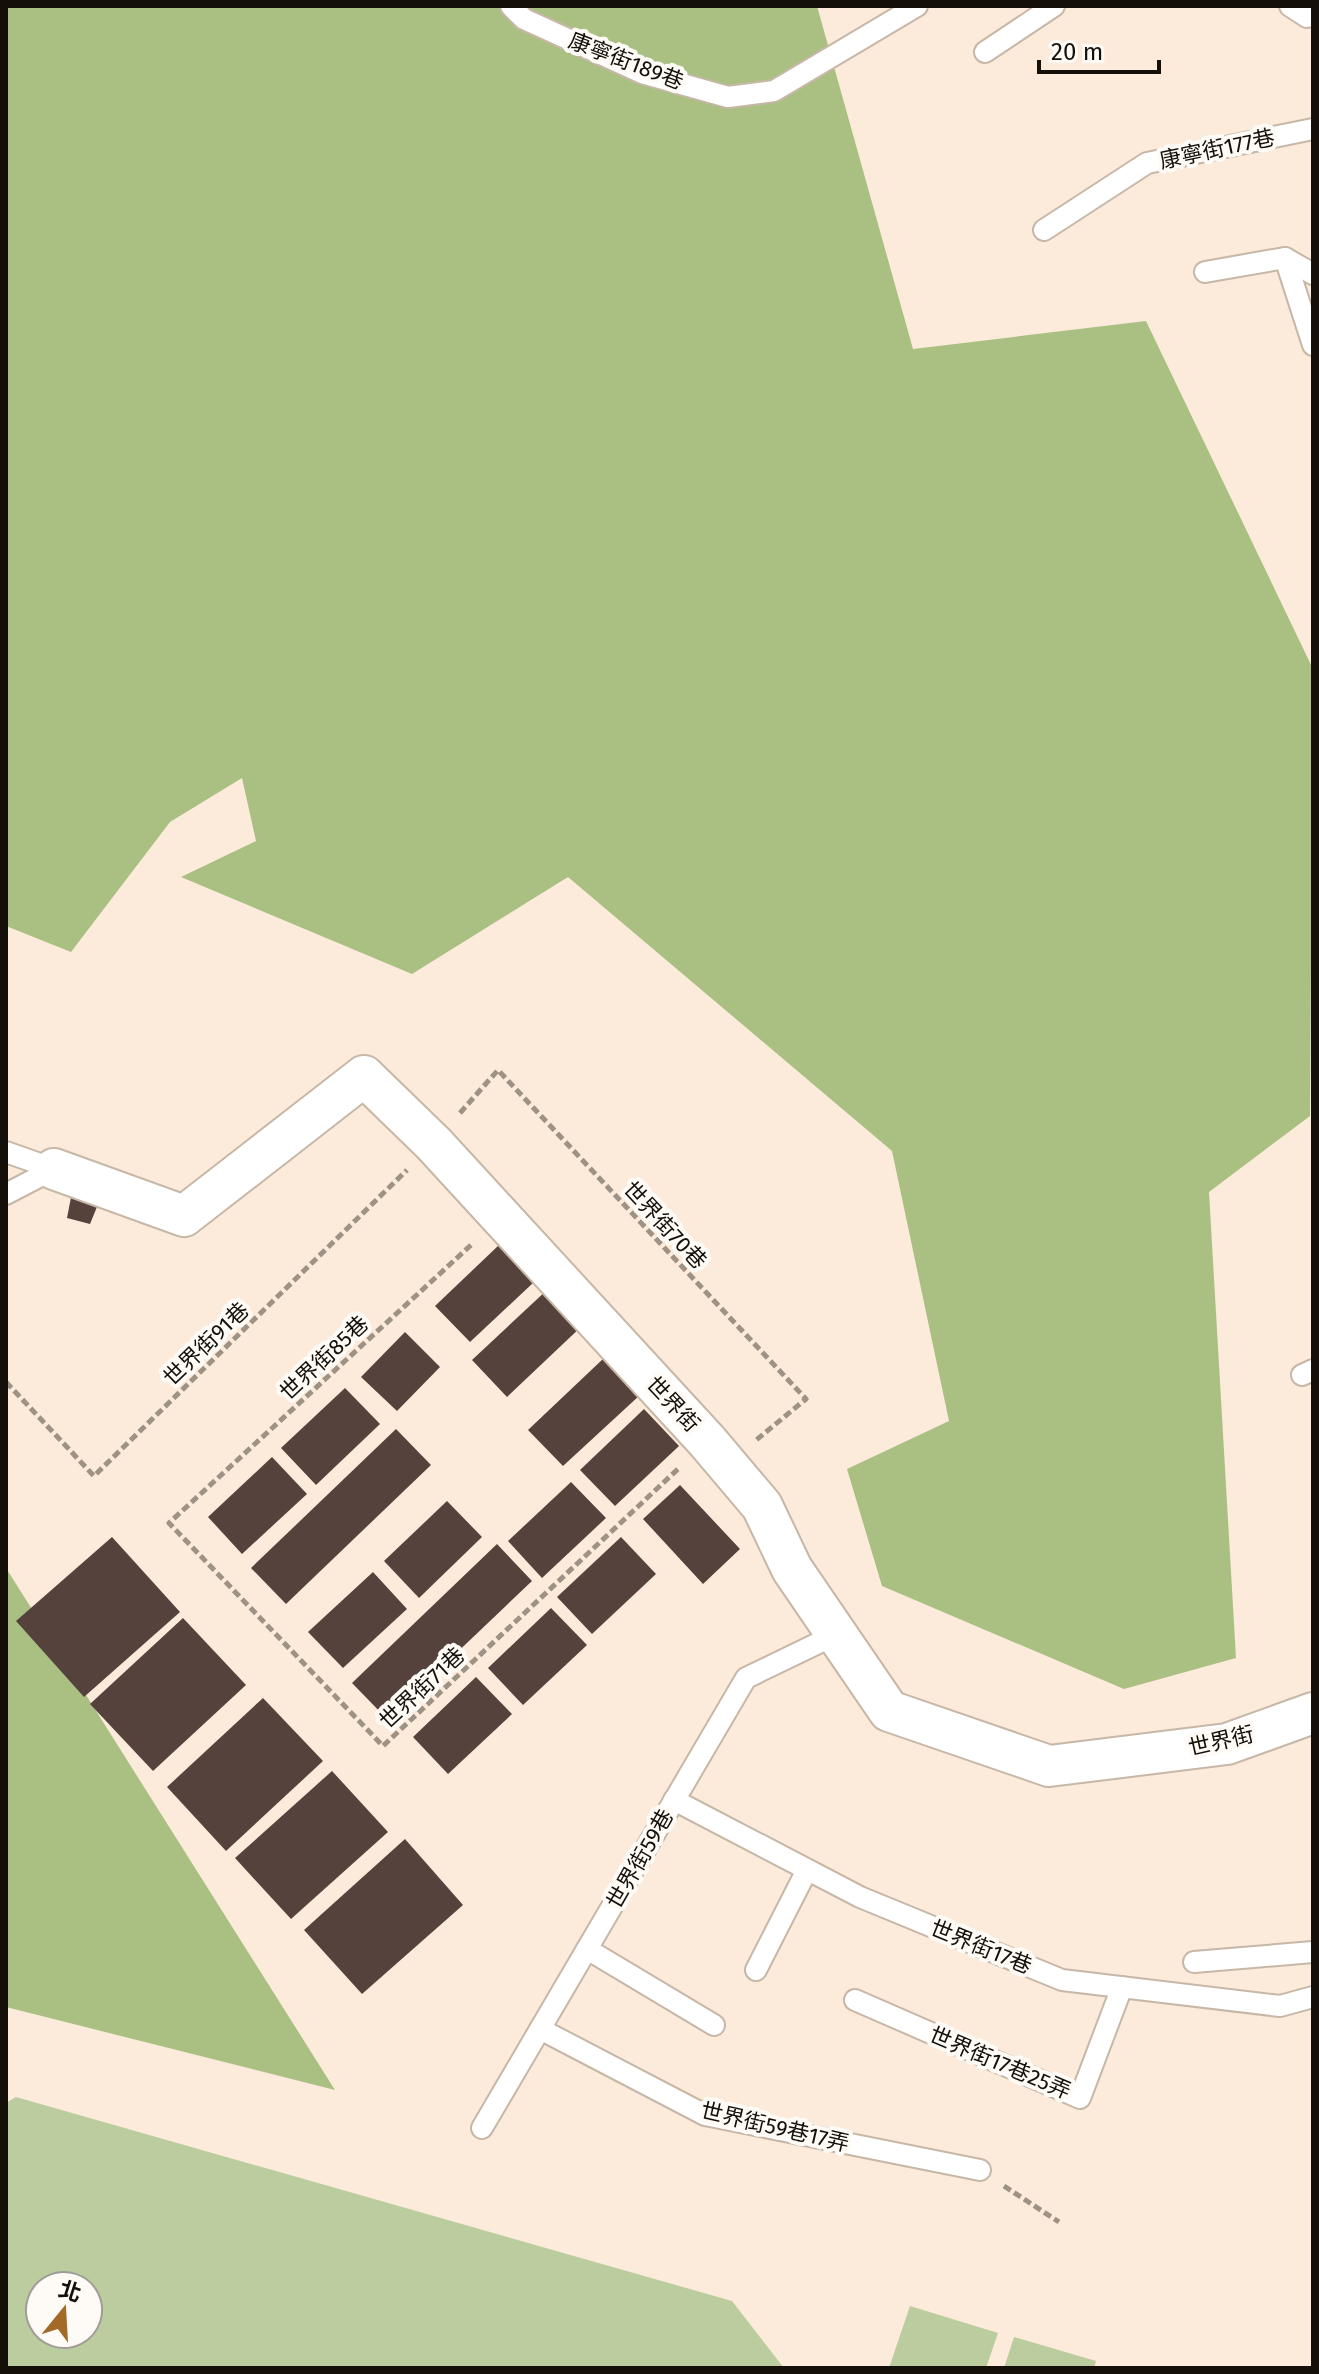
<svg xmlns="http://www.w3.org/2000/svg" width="1319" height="2374" font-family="'Fira Sans','Noto Sans TC',sans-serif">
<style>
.green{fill:#bbcc9f;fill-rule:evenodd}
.forest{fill:#aac083}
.building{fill:#55423c}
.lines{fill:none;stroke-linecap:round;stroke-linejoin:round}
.service-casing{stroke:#c7b7a7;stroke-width:24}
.minor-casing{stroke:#c7b7a7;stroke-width:44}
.path{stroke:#9e9285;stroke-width:5;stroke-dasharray:8 4;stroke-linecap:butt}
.service{stroke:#fff;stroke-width:20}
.minor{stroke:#fff;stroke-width:40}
.labels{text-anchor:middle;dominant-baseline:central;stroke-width:8;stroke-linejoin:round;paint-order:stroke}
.street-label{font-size:22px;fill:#140f09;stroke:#fefbf7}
</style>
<rect width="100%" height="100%" fill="#fcebda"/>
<g class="green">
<path d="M16,2097L732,2301L784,2368H6V2103ZM40,2286H88V2334H40Z"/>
<path d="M910,2306L998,2333L986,2368H889Z"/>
<path d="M1014,2337L1096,2361L1094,2368H1004Z"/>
</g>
<g class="forest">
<path d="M6,6H817L913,349L1146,321L1313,669L1310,1116L1209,1192L1236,1658L1124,1689L882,1586L847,1469L949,1421L892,1151L568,877L412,974L181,877L256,841L242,778L170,822L71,952L6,926Z"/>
<path d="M6,1568L335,2090L6,2007Z"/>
</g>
<g class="building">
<path d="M73,1187L101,1197L90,1224L67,1218Z"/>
<path d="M499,1245L534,1282L470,1342L435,1306Z"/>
<path d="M548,1289L583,1325L507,1397L472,1360Z"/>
<path d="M405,1332L440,1367L397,1411L361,1377Z"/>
<path d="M604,1358L640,1395L563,1466L528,1430Z"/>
<path d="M345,1388L380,1424L316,1485L281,1448Z"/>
<path d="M644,1409L679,1446L615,1506L580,1470Z"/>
<path d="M396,1429L431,1465L286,1604L251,1568Z"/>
<path d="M272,1457L307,1494L242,1554L208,1517Z"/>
<path d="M571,1482L606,1518L542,1578L508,1541Z"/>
<path d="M680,1485L740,1549L703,1584L643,1519Z"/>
<path d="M447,1501L482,1537L419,1598L384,1561Z"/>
<path d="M112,1537L180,1612L84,1697L16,1621Z"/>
<path d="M621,1537L656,1574L592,1634L557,1597Z"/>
<path d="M497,1544L532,1581L387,1719L352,1683Z"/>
<path d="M373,1572L407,1609L343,1668L308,1632Z"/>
<path d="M551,1608L587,1645L523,1705L488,1668Z"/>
<path d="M183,1618L246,1685L153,1771L90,1704Z"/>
<path d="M476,1677L512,1714L448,1774L413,1737Z"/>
<path d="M263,1698L323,1761L226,1851L167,1787Z"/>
<path d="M332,1771L388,1832L291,1919L235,1858Z"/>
<path d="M405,1839L463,1905L362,1994L304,1930Z"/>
</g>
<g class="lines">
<g class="service-casing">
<g id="service">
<path d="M511,6L524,19L642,73L728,97L774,91L917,6"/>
<path d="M1290,6L1307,17L1313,16"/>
<path d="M985,52L1054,6"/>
<path d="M1044,230L1147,163L1313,129"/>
<path d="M1285,258L1313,345"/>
<path d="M1205,272L1285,258L1313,274"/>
<path d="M6,1152L54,1169"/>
<path d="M6,1194L54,1169"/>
<path d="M1302,1375L1313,1370"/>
<path d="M674,1800L860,1897L1062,1980L1280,2006L1313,1997"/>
<path d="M587,1949L714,2025"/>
<path d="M1194,1962L1313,1952"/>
<path d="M756,1970L807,1870"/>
<path d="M855,2000L1080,2098L1122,1987"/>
<path d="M540,2029L705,2115L980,2170"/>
<path d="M482,2128L746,1678L837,1634"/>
</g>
</g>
<g class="minor-casing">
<path id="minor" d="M54,1169L184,1216L364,1076L434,1144L501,1217L707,1441L762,1506L792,1569L889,1711L1049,1766L1227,1744L1313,1713"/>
</g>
<g class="path">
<path d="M460,1113L498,1070L806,1399L755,1441"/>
<path d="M471,1245L169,1523L383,1746L679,1468"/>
<path d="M6,1382L94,1476L407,1170"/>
<path d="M1004,2186L1059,2222"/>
</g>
<use href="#service" class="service"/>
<use href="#minor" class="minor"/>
</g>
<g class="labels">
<g class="street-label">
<text transform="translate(626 61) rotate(21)">康寧街189巷</text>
<text transform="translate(1217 149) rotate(-12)">康寧街177巷</text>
<text transform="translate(665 1225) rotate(47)">世界街70巷</text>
<text transform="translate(206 1344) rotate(-44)">世界街91巷</text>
<text transform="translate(324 1358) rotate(-43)">世界街85巷</text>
<text transform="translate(673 1404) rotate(47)">世界街</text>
<text transform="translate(422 1688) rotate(-43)">世界街71巷</text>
<text transform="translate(1221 1741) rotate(-13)">世界街</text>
<text transform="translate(640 1859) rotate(-60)">世界街59巷</text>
<text transform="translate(981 1947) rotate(22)">世界街17巷</text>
<text transform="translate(1000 2063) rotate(23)">世界街17巷25弄</text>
<text transform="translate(775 2127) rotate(13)">世界街59巷17弄</text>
</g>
</g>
<rect width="1319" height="2374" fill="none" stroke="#140f09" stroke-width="16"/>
<g transform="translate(64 2310) rotate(18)"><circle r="38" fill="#fefbf7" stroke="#a09d98" stroke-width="2"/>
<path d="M0-6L14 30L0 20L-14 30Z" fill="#a26927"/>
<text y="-12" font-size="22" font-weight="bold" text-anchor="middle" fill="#140f09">北</text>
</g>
<path d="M1039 60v12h120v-12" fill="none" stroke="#140f09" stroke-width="4"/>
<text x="1051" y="60" font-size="24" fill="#140f09" stroke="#fefbf7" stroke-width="6" paint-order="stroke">20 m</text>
</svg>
